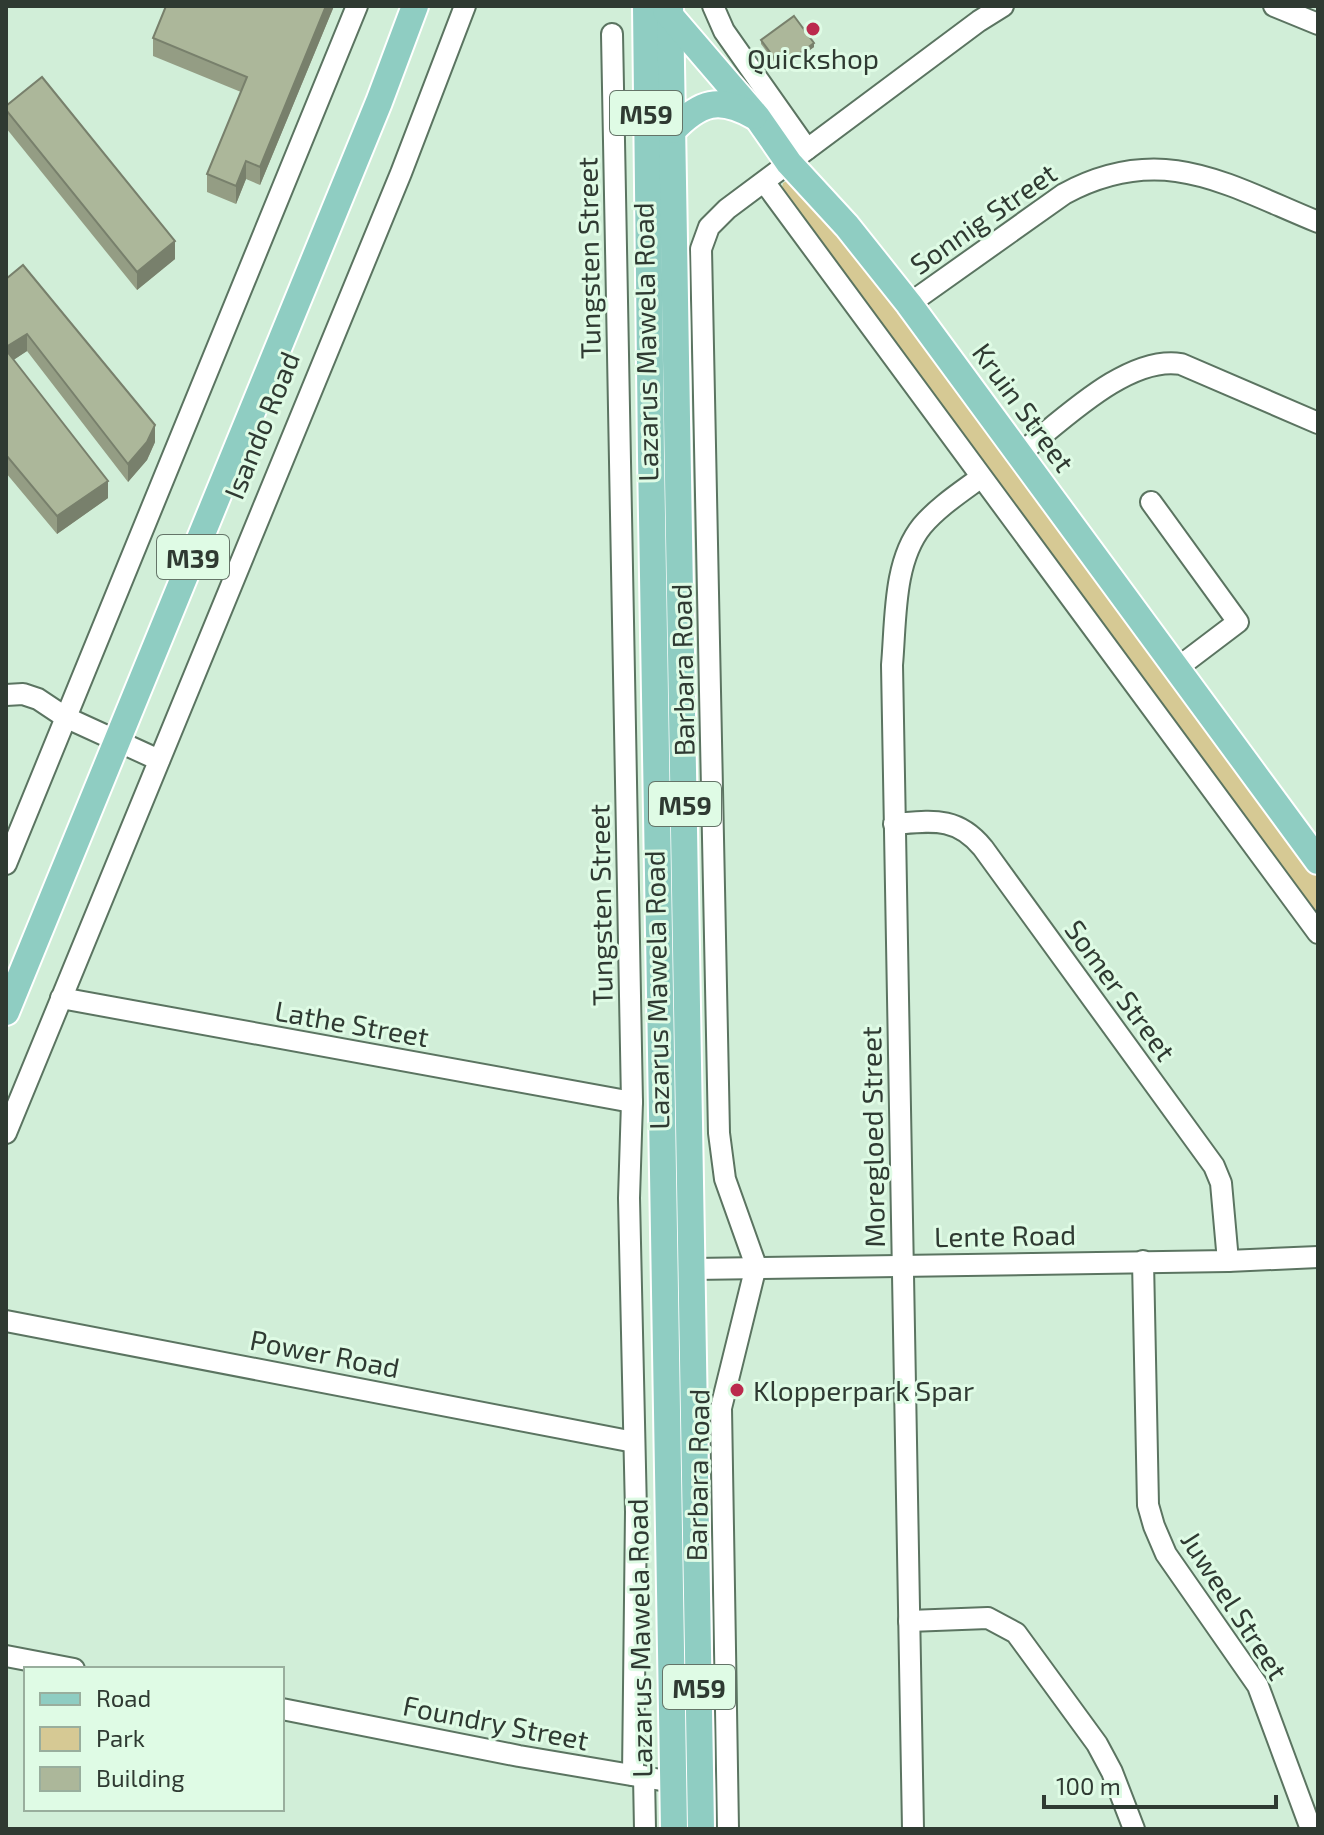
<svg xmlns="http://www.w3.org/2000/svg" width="1324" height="1835" font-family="'Exo 2',sans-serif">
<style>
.green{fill:#d6c994}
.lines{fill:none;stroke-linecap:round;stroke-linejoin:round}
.minor-casing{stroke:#5b7461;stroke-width:24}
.major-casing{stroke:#fff;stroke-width:30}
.minor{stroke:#fff;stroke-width:20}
.major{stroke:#8fcdc2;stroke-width:26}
.wall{fill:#949d84}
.shaded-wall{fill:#78806c}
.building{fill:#acb79a;stroke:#78806c;stroke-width:2}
.poi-dot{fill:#bb2a4d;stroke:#dffbe5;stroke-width:3}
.labels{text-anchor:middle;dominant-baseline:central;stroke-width:6;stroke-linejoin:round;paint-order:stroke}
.shield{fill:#dffbe5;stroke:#647468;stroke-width:2}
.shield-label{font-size:26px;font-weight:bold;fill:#2f3a32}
.poi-label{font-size:28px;fill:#2f3a32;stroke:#dffbe5}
.street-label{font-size:28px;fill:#2f3a32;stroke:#dffbe5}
</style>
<rect width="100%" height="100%" fill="#d1eed8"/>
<path class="green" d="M791,179L834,225L1318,878V919L793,205L782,188L783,183Z"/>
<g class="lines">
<g class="minor-casing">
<g id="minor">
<path d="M713,6L724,31L807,149"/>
<path d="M1274,6L1318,24"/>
<path d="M612,34L632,1102L629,1198L636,1512L633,1775"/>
<path d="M765,183L1318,933"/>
<path d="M909,304L1064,194C1162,141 1227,185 1318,222"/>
<path d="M1018,455C1060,423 1126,355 1181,364L1318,423"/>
<path d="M1151,502L1238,622L1176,669"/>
<path d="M6,695L23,694L38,699L65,717L159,760"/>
<path d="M894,824C932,821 957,816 983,848L1214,1166L1221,1183L1228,1261"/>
<path d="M6,864L357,6"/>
<path d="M61,998L632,1102"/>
<path d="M6,1133L401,173L465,6"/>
<path d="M1143,1261L1148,1505L1154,1526L1166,1554L1258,1686L1311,1829"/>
<path d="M693,1269L1228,1261L1318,1257"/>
<path d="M6,1321L634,1442"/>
<path d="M909,1621L988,1618L1016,1633L1097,1744L1112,1772L1134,1829"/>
<path d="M6,1656L74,1669"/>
<path d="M282,1709L519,1756L673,1782L687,1781"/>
<path d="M644,1776L645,1829"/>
<path d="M728,1829L721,1408L756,1266L725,1179L719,1133L701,249L709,227L727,209L979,21L1003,6"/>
<path d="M913,1829L892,665C896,620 893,562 922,526C938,507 961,492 980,478"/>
</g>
</g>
<g class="major-casing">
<g id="major">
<path d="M646,6L651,456L674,1829"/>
<path d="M670,6L701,1829"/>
<path d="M666,11L757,117L789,163L847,226L909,304L1318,861"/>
<path d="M673,130C700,102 719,96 754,116"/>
<path d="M6,1012L379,102L415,6"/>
</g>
</g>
<use href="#minor" class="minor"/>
<use href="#major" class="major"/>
</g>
<g class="wall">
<path d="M334,6L260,185L246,179L236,204L207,192V174L241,92L153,56V38Z"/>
<path d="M761,40L814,47L781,71L761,44Z"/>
<path d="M6,106L175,259L137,290L6,128Z"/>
<path d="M6,279L155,442L147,460L128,482L27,351L13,360L108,498L57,534L6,473Z"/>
</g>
<g class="shaded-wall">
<path d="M326,6H334L260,185V167Z"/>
<path d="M814,43V47L781,71V67Z"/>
<path d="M246,161V179L236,204V186Z"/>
<path d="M175,241V259L137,290V272Z"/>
<path d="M27,334V351L6,365V347Z"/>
<path d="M155,425V442L147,460L128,482V464Z"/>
<path d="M108,481V498L57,534V516Z"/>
</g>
<g class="building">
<path d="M166,6H326L260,167L246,161L236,186L207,174L247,77L153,38Z"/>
<path d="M794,16L814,43L781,67L761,40Z"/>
<path d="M42,77L175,241L137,272L6,110V106Z"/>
<path d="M23,265L155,425L147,442L128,464L27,334L6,347V279Z"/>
<path d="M6,350L108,481L57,516L6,455Z"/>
</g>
<g class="poi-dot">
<circle cx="813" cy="29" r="8"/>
<circle cx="737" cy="1390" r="8"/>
</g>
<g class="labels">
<g class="shield">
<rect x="610" y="91" width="72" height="44" rx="6"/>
<rect x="157" y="535" width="72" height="44" rx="6"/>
<rect x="649" y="782" width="72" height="44" rx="6"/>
<rect x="663" y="1665" width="72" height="44" rx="6"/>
</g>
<g class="shield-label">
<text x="646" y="113">M59</text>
<text x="193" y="557">M39</text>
<text x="685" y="804">M59</text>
<text x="699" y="1687">M59</text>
</g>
<g class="poi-label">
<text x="813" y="58">Quickshop</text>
<text x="753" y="1390" text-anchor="start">Klopperpark Spar</text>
</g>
<g class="street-label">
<text transform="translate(983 218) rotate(-35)">Sonnig Street</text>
<text transform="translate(588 258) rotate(-91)">Tungsten Street</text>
<text transform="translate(645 342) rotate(-91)">Lazarus Mawela Road</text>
<text transform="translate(1024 407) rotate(54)">Kruin Street</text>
<text transform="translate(261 425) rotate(-68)">Isando Road</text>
<text transform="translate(682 670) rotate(-91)">Barbara Road</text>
<text transform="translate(600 905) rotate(-91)">Tungsten Street</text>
<text transform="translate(656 990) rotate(-91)">Lazarus Mawela Road</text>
<text transform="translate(1121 990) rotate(54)">Somer Street</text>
<text transform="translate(352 1023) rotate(10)">Lathe Street</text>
<text transform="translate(872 1137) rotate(-91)">Moregloed Street</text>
<text transform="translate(1005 1235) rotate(-1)">Lente Road</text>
<text transform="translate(325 1353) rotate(11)">Power Road</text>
<text transform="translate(697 1475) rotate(-89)">Barbara Road</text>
<text transform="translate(1235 1605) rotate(57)">Juweel Street</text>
<text transform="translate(639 1638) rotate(-91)">Lazarus Mawela Road</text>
<text transform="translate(496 1722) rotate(11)">Foundry Street</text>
</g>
</g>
<rect width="1324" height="1835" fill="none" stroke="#2f3a32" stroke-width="16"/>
<rect x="24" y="1667" width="260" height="144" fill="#dffbe5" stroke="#99ae9d" stroke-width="2"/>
<rect x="40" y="1693" width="40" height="12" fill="#8fcdc2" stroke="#99ae9d" stroke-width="2"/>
<text x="96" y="1707" font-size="24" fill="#2f3a32">Road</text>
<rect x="40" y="1727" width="40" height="24" fill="#d6c994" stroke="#99ae9d" stroke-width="2"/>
<text x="96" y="1747" font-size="24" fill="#2f3a32">Park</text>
<rect x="40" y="1767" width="40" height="24" fill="#acb79a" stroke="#99ae9d" stroke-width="2"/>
<text x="96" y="1787" font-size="24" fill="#2f3a32">Building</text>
<path d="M1044 1795v12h232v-12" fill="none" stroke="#2f3a32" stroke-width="4"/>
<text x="1056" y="1795" font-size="24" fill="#2f3a32" stroke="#dffbe5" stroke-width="6" paint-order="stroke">100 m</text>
</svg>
